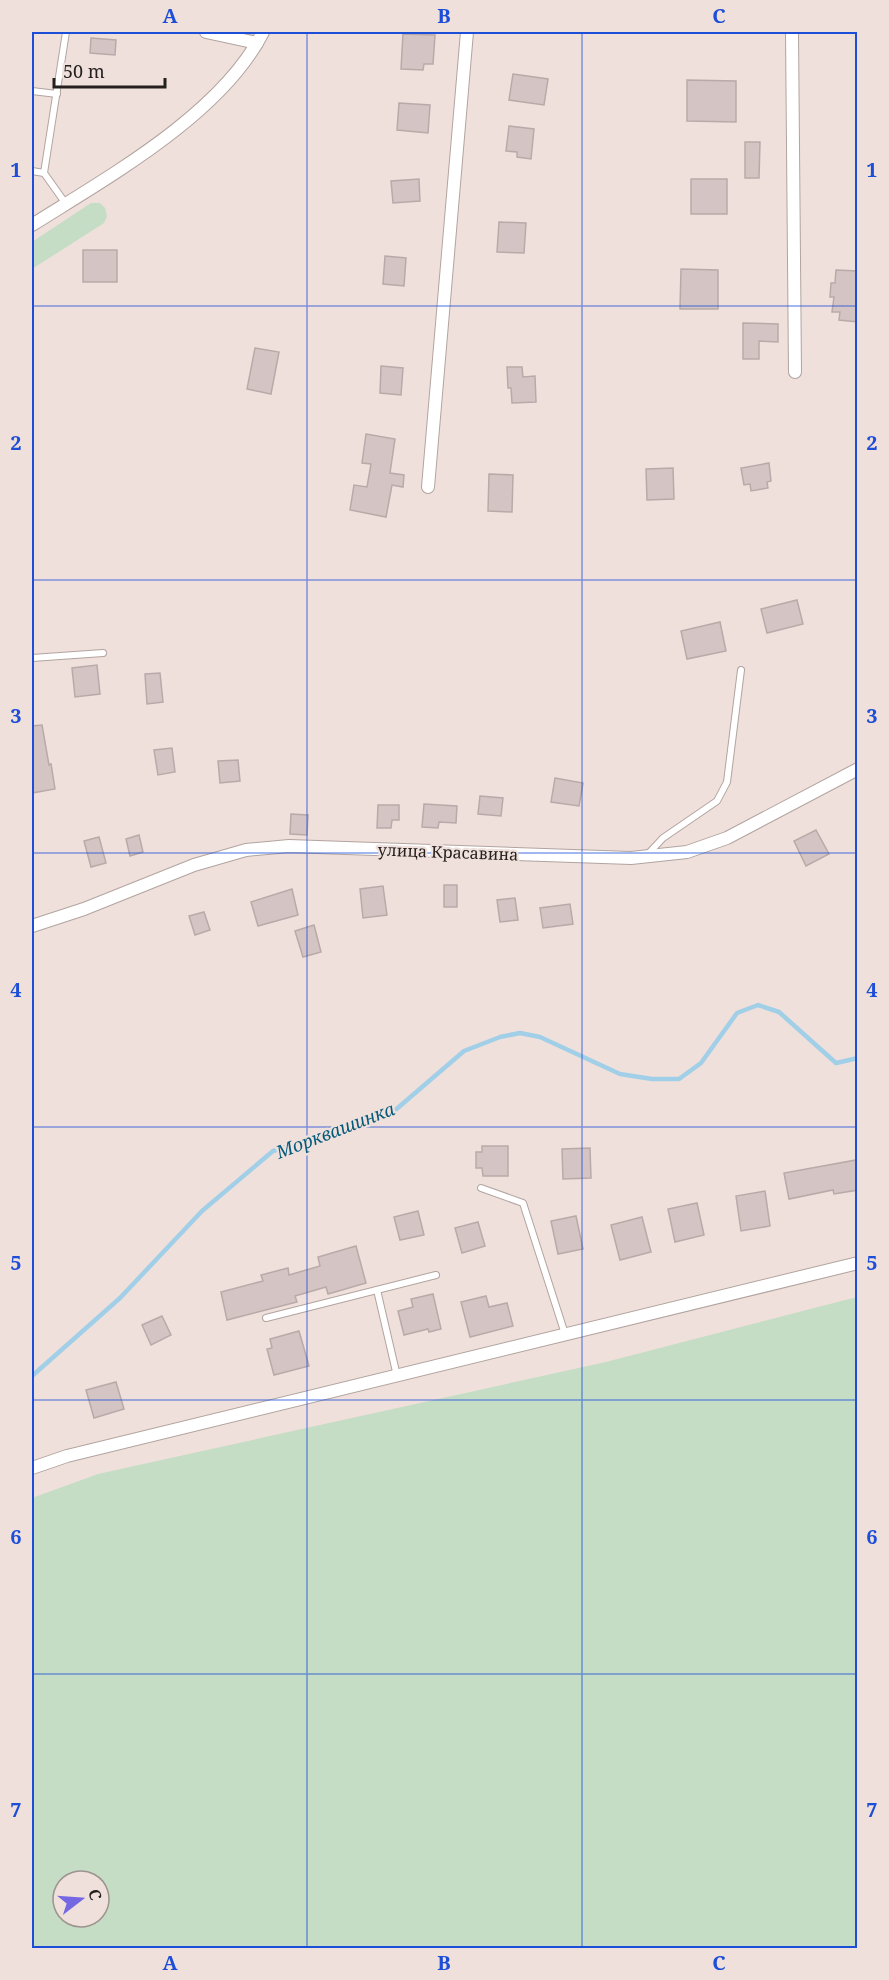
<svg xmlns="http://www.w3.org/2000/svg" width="889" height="1980" font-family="'Noto Serif',serif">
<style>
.green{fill:#c4ddc4;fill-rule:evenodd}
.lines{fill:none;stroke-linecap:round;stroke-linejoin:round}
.stream{stroke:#a2cfe8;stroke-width:4.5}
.building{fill:#d4c4c3;stroke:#b9aaa9;stroke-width:1.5}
.service-casing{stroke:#b2a49f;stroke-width:8}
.minor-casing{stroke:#b2a49f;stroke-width:14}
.service{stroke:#fff;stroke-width:6}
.minor{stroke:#fff;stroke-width:12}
.grid{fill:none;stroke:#1d4ed8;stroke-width:1.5;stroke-opacity:0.55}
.labels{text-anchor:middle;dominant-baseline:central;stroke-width:4.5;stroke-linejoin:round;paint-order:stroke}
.street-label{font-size:16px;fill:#25201e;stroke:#efe0db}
.water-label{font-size:18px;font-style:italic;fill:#055a7b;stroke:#efe0db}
.neatline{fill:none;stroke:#1d4ed8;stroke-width:2}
.grid-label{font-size:20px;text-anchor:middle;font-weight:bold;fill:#1d4ed8}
</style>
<rect width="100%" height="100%" fill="#efe0db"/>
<g class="green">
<path d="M91,203H100L105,208L107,216L104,223L32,269V242Z"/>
<path d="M857,1297V1948H32V1498L98,1474L606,1362ZM63,1881H99V1917H63Z"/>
</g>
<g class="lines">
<path class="stream" d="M32,1376L120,1298L202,1211L273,1151L393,1112L464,1051L500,1037L520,1033L540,1037L620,1074L652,1079H679L701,1063L737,1013L758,1005L779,1012L836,1063L858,1058"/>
</g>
<g class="building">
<path d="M403,34L435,35L433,64H424L423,70L401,69Z"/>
<path d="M91,38L116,40L115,55L90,53Z"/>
<path d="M513,74L548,79L544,105L509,100Z"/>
<path d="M687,80L736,81V122L687,121Z"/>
<path d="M399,103L430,105L428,133L397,130Z"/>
<path d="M509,126L534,129L531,159L517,157V152L506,151Z"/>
<path d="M745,142H760L759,178H745Z"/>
<path d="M419,179L420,201L393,203L391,181Z"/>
<rect x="691" y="179" width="36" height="35"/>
<path d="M499,222L526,223L524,253L497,252Z"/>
<rect x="83" y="250" width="34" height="32"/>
<path d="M385,256L406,258L404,286L383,284Z"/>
<path d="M681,269L718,270V309H680Z"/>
<path d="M836,270L858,271V322L839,320L840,312H832L834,297H830L831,283H835Z"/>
<path d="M743,323L778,324V342L759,341V359H743Z"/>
<path d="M255,348L279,352L271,394L247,389Z"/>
<path d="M381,366L403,368L401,395L380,393Z"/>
<path d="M507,367H522L523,377L535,376L536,402L512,403L511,388H508Z"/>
<path d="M366,434L395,439L390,473L404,475L403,487L392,485L386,517L350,510L354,485L367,487L371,464L362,463Z"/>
<path d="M769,463L771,481L767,482L768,488L751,491L750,484L744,485L741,468Z"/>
<path d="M673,468L674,499L647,500L646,469Z"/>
<path d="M489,474L513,475L512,512L488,511Z"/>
<path d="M797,600L803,624L767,633L761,609Z"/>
<path d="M720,622L726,651L687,659L681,631Z"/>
<path d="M97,665L100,694L75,697L72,668Z"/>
<path d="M160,673L163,702L147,704L145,674Z"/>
<path d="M42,725L49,765L51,764L55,789L32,793V726Z"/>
<path d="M172,748L175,772L158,775L154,750Z"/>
<path d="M238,760L240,781L220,783L218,761Z"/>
<path d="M555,778L583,783L579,806L551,802Z"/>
<path d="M480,796L503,798L501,816L478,814Z"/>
<path d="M424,804L457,806L456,823L439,822L438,828L422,827Z"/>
<path d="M378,805H399V820H392L391,828H377Z"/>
<path d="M291,814L308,815L307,835L290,834Z"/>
<path d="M816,830L829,854L806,866L794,841Z"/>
<path d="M139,835L143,852L130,856L126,839Z"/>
<path d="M99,837L106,863L91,867L84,841Z"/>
<rect x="444" y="885" width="13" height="22"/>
<path d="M383,886L387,915L363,918L360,889Z"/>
<path d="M292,889L298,915L258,926L251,902Z"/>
<path d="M515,898L518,920L500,922L497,900Z"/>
<path d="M570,904L573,924L543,928L540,908Z"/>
<path d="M204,912L210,930L195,935L189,916Z"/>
<path d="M314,925L321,952L303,957L295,931Z"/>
<path d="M482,1146H508V1176H483L482,1168H476V1152H482Z"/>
<path d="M590,1148L591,1178L563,1179L562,1149Z"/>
<path d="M856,1160L858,1190L834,1194L833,1190L789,1199L784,1173Z"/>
<path d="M765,1191L770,1226L741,1231L736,1196Z"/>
<path d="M697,1203L704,1235L675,1242L668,1209Z"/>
<path d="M418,1211L424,1235L400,1240L394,1217Z"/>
<path d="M576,1216L583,1249L558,1254L551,1221Z"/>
<path d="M642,1217L651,1252L620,1260L611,1225Z"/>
<path d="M478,1222L485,1246L462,1253L455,1228Z"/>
<path d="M356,1246L366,1283L328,1294L326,1287L295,1296L297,1302L227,1320L221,1292L263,1281L261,1275L288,1268L289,1275L320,1266L318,1257Z"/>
<path d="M433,1294L441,1329L429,1332L428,1329L404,1335L398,1311L413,1307L411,1299Z"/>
<path d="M486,1296L489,1307L507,1303L513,1326L470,1337L461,1302Z"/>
<path d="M162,1316L171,1335L151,1345L142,1325Z"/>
<path d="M299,1331L309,1366L274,1375L267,1349L272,1348L270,1339Z"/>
<path d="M116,1382L124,1409L94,1418L86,1390Z"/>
</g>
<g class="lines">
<g class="service-casing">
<g id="service">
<path d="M32,91L57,94"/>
<path d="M32,171L44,173"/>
<path d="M66,204L44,173L66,32"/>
<path d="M32,658L103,653"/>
<path d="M648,854L663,838L717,801L727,782L741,670"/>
<path d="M481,1188L523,1203L565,1334"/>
<path d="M377,1290L397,1376"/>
<path d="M266,1318L436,1275"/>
</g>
</g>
<g class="minor-casing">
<g id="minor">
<path d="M206,32L257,43"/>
<path d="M792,32L795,372"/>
<path d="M32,225C108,177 222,114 263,32"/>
<path d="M428,487L467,32"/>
<path d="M32,926L84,909L194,865L246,850L289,846L631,858L687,852L727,838L858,769"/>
<path d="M32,1468L67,1456L858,1263"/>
</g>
</g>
<use href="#service" class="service"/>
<use href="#minor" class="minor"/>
</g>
<path class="grid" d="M307,32V1948M582,32V1948M32,306H858M32,580H858M32,853H858M32,1127H858M32,1400H858M32,1674H858"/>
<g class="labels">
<g class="street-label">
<text transform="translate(448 852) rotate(2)">улица Красавина</text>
</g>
<g class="water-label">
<text transform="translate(335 1130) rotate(-21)">Морквашинка</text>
</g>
</g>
<rect width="889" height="1980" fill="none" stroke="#efe0db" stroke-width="66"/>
<g transform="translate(81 1899) rotate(73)"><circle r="28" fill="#efe0db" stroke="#9e938f" stroke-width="1.5"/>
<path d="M0-4.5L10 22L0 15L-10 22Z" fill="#7468e3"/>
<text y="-9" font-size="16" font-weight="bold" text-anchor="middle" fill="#25201e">С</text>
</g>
<path d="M54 78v9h111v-9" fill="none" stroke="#25201e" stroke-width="3"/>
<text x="63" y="78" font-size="18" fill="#25201e" stroke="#efe0db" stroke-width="4.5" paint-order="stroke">50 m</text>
<rect x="33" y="33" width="823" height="1914" class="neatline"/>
<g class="grid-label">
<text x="170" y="23">A</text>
<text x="444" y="23">B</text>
<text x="719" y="23">C</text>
<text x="16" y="177">1</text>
<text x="872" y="177">1</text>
<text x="16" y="450">2</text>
<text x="872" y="450">2</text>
<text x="16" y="723">3</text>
<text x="872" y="723">3</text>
<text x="16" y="997">4</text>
<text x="872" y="997">4</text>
<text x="16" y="1270">5</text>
<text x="872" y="1270">5</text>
<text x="16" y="1544">6</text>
<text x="872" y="1544">6</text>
<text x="16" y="1817">7</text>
<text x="872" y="1817">7</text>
<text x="170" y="1970">A</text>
<text x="444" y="1970">B</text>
<text x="719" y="1970">C</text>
</g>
</svg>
